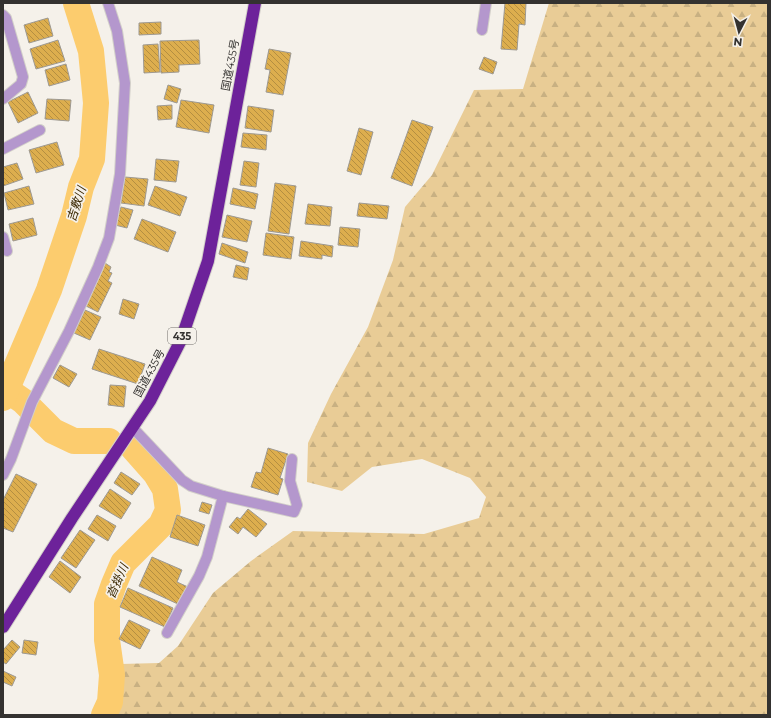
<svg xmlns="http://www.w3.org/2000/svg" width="771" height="718" font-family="Montserrat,'Noto Sans JP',sans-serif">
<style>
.forest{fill:url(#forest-firs)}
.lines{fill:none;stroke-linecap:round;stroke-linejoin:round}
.river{stroke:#fccc6e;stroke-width:26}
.building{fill:url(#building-back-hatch);stroke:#9d9992}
.street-casing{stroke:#d2cfc9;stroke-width:12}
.highway-casing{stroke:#d2cfc9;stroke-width:14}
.street{stroke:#b497cd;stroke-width:10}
.highway{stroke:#6d229a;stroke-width:12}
.labels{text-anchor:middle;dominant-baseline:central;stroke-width:3.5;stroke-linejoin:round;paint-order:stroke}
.shield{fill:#f5f1ea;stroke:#6e6b68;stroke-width:1}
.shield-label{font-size:10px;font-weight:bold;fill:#343230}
.street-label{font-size:11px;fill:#343230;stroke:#f5f1ea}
.water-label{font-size:12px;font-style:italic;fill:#3a2700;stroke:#f5f1ea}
</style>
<defs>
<pattern id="forest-firs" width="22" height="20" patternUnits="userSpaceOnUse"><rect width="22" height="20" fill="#e9cc96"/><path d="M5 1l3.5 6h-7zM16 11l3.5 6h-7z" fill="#c8b082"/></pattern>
<pattern id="building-back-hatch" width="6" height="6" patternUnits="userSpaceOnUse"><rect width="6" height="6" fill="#ddae4e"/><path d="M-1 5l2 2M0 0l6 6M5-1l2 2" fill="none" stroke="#b48e41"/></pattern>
</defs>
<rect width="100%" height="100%" fill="#f5f1ea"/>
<path class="forest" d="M549,3H768V715H112L119,700L120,664L159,663L178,646L213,593L251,561L293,531L424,534L479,518L486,497L470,478L422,459L372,467L342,491L307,482L308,443L331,394L368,327L393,260L405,207L432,175L474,90L523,89Z"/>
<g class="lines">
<g class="river">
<path d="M7,390L23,401L53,431L74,441H109"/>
<path d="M3,398L49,290L74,216L81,187L92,159L96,103L91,51L76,3"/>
<path d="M104,715L110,702L112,675L107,640V604L114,584L123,563L161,525L168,510L165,489L156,474L133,448"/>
</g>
</g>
<g class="building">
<path d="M505,3H526L525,25L519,24L517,50L501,49Z"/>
<path d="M48,18L53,36L29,43L24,25Z"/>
<path d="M161,22V34L139,35V23Z"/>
<path d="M58,40L65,61L36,69L30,49Z"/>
<path d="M199,40L200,64L179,65V72L161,73L160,41Z"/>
<path d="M158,44L160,72L144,73L143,45Z"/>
<path d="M269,49L291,53L283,95L266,92L270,70L265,69Z"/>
<path d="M484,57L497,62L493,74L479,69Z"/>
<path d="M66,64L70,80L49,86L45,70Z"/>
<path d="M168,85L181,89L177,103L164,99Z"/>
<path d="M28,92L38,113L18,123L8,102Z"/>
<path d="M47,99L71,100L69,121L45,119Z"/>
<path d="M181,100L214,105L209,133L176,127Z"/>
<path d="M172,105V119L158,120L157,106Z"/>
<path d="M248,106L274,110L271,132L245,128Z"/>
<path d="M412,120L433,127L412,186L391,178Z"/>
<path d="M359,128L373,132L361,175L347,171Z"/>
<path d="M243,133L267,135L266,150L241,147Z"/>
<path d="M57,142L64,165L36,173L29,150Z"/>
<path d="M156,159L179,161L176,182L154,180Z"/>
<path d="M244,161L259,163L256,187L240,185Z"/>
<path d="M17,163L23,179L3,186V167Z"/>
<path d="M125,177L148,179L144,206L121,203Z"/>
<path d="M275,183L296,186L289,234L268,231Z"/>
<path d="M29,186L34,204L8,210L4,193Z"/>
<path d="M155,186L187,197L180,216L148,205Z"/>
<path d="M233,188L258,194L255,209L230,204Z"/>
<path d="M359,203L389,206L387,219L357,216Z"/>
<path d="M308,204L332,207L330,226L305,224Z"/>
<path d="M121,207L133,210L127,228L115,225Z"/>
<path d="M227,215L252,221L247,242L222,237Z"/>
<path d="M33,218L37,235L13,241L9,224Z"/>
<path d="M142,219L176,232L168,252L134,239Z"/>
<path d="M340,227L360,229L358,247L338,245Z"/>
<path d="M266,233L294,237L291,259L263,255Z"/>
<path d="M301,241L333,246L332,257L322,255V259L299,256Z"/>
<path d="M222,243L248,252L245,263L219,254Z"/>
<path d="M105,263L111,267L109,272L112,273L108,281L112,283L98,312L86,306Z"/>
<path d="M236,265L249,268L247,280L233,277Z"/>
<path d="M123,299L139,304L134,319L119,314Z"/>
<path d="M85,310L101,317L90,340L74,333Z"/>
<path d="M99,349L145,364L138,384L92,369Z"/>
<path d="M60,365L77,374L69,387L53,378Z"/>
<path d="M110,385L126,386L124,407L108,405Z"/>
<path d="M268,448L288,454L280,478L283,479L278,495L251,487L256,472L261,473Z"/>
<path d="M121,472L140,484L132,495L114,483Z"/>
<path d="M16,474L37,484L13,532L3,528V500Z"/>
<path d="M110,489L131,503L121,519L99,506Z"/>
<path d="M202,502L212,505L209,514L199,511Z"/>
<path d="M248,509L267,524L256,537L243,527L238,534L229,527L237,517L240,519Z"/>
<path d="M97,515L116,526L108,541L88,529Z"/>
<path d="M177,515L205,525L198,546L170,537Z"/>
<path d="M80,530L95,540L76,568L61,558Z"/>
<path d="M152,557L182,570L177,582L188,587L180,605L139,586Z"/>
<path d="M60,561L81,577L70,593L49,577Z"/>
<path d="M128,588L173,608L165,627L120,607Z"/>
<path d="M129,620L150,630L140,649L119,639Z"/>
<path d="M12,640L20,647L6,664L3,662V650Z"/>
<path d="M24,640L38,642L36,655L22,653Z"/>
<path d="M3,671L16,677L12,686L3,682Z"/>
</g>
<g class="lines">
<g class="street-casing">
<g id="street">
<path d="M3,15L6,18L23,77L21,84L3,99"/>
<path d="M482,30L486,3"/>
<path d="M3,149L40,130"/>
<path d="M3,237L7,251"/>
<path d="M133,428L182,480L191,486L223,496L207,557L199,576L167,633"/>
<path d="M3,475L11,459L32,402L69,331L98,267L109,238L120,174L125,83L117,31L108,3"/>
<path d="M223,496L294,512L297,505L290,481L292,459"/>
</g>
</g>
<g class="highway-casing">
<path id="highway" d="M3,627L72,518L150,401L181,340L208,261L255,3"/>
</g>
<use href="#street" class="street"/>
<use href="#highway" class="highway"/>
</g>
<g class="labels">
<rect class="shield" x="168" y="328" width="28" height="16" rx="3"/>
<g class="shield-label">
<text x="182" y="336">435</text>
</g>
<g class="street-label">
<text transform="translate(230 65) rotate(-79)">国道435号</text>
<text transform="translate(149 373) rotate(-62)">国道435号</text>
</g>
<g class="water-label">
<text transform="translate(76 204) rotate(-72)">吉敷川</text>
<text transform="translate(117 581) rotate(-66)">沓掛川</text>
</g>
</g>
<rect width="771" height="718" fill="none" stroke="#343230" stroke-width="8"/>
<g transform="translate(739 32) rotate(186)" stroke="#f5f1ea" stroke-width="3" paint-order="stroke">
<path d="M0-3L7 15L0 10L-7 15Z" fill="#343230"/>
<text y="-6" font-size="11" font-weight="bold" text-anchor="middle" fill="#343230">N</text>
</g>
</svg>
